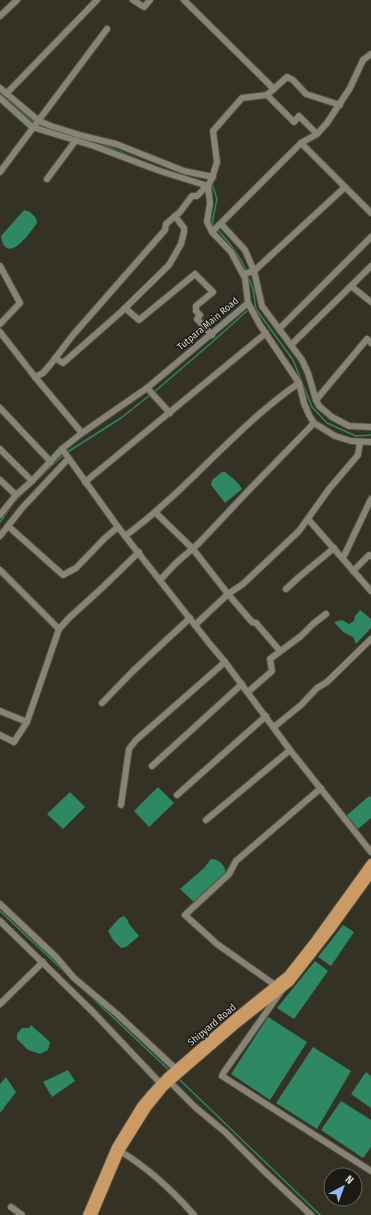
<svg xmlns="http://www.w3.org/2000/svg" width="371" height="1215" font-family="'Fira Sans Condensed',sans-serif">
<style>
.water{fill:#2d8863}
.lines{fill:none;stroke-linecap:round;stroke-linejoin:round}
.stream{stroke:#2d8863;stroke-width:1.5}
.minor-casing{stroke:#4f4d42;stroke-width:8}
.major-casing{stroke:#4f4d42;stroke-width:10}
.minor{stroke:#878476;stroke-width:6}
.major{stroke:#cc9a65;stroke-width:8}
.labels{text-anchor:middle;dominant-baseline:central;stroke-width:3;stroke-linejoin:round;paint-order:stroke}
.street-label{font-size:10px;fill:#d5d4cc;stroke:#1a1913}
</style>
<rect width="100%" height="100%" fill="#343125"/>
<g class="water">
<path d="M24,210L30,212L36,218L37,223C30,233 6,267 1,236Z"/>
<path d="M222,472H225C231,477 238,481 242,489L225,503L211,485L212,480Z"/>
<path d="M360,610L371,619V628L356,644L353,637L343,632L334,622L342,620L349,624L354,621L355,616Z"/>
<path d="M158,787L174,803L149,827L134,811Z"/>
<path d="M70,792L85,807L63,829L47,814Z"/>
<path d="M369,796L371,797V818L358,829L346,816Z"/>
<path d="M211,859C220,859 226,866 226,875L195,903L180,889L204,868Z"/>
<path d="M124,916L127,919L129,924L139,936L126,947L121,948L113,940L108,931C114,925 116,919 124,916Z"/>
<path d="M343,925L354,932L331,966L318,957Z"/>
<path d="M315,961L328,971L294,1019L277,1008Z"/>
<path d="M268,1017L307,1042L270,1100L231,1074Z"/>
<path d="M31,1025L50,1042L48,1050L40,1054L28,1050L17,1039V1034L22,1028H29Z"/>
<path d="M313,1047L351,1071L317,1129L276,1103Z"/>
<path d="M68,1070L75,1081L52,1097L43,1082Z"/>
<path d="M366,1072L371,1076V1108L351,1094Z"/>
<path d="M6,1077L16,1092L0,1113V1084Z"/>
<path d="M341,1101L371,1120V1147L363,1158L321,1130Z"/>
</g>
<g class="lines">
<g class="stream">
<path d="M0,93L35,123"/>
<path d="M38,125L50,129"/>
<path d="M96,142L135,158"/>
<path d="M212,184L217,199L212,224L215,227"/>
<path d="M217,229C229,242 239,254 246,270"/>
<path d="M247,274L253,289L256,309L293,360L312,407L327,423L356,436L371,435"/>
<path d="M153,393L210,344L248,310"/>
<path d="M66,453L121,418L150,395"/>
<path d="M40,477L63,455"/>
<path d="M0,522L15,501L30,487"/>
<path d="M0,911L67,974"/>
<path d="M84,990L170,1071"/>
<path d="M178,1078L320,1215"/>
</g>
<g class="minor-casing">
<g id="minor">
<path d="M133,0L144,7L150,0"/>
<path d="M184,0L274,89"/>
<path d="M0,16L17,0"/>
<path d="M0,88L39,121L51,126L83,136L116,144L184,171L213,177"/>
<path d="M7,93L97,0"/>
<path d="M267,95L294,122L299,116L317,134"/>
<path d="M0,98L32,127L94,146L160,171L208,186L210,203L207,222L212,232L231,252L245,278L248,303L147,388L82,433L62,449L32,481L16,495L0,515"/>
<path d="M301,143L371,213"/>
<path d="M0,172L107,29"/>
<path d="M47,179L76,140"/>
<path d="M208,186L212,178L217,162L213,131L242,98L267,95L287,77L293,80L306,94L340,105"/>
<path d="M221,224L245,250L254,271L262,306L302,360L308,373L316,400L319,406L332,417L349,426L371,427"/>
<path d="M212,232L301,143L317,134L327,123L350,88L363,60L371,54"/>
<path d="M0,266L20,303L0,324"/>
<path d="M371,266L351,286L371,302"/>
<path d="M243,274L254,271L345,187"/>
<path d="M248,303L260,325L299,383L304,403L309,415L314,423L335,436L351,441L371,442"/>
<path d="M125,308L139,320L195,274L213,292L196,306V311L200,315L197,319L212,335"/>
<path d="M279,329L371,237"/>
<path d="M0,332L35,377"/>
<path d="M291,345L351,286"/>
<path d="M55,358L63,363L121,312L169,265L181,244L184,232V228L175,216"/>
<path d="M147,388L170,413"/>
<path d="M316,400L367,339L371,343"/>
<path d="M0,408L51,462"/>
<path d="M82,433L35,377L43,373L50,365L73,335L165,230L166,224L180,212L192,196H197L203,190L205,185"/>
<path d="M0,449L32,481"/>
<path d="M62,449L118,527L209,643L225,662L290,750L371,852"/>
<path d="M0,480L16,495"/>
<path d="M85,482L266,333"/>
<path d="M155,512L193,549L228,594L252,622L256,623L280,651"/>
<path d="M308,519L371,591"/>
<path d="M8,526L63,575L76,568L105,538L118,527"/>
<path d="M0,536L23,507L68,459"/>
<path d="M125,536C188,490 235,427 299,383"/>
<path d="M343,558L371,499"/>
<path d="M0,570L59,629"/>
<path d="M353,571L369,555L371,556"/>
<path d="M160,580L176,563L199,543L249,490L314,423"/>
<path d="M286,589L299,577L334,548"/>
<path d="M195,625L228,594L243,584L299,531L329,489L358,455L360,442"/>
<path d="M248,692L272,671L270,659L301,636L313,624L326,614"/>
<path d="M102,703L133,671L190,618"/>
<path d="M0,711L27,722"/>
<path d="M274,727L301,705L317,688L327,682L371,639"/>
<path d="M0,735L14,742L27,722L59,629L69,618L103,587L139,552"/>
<path d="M152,766L242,684"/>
<path d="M321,788L236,861L229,874L185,915L217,944L282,990L224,1072L222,1076L371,1171"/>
<path d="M177,795L266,716"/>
<path d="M121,805L129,749L136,740L225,662"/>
<path d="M206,820L290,750"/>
<path d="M0,904L56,957L74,978L117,1014L178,1071"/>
<path d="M0,921L93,1012L163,1086"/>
<path d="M0,1004L43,962"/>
<path d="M170,1082L195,1107L225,1132L264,1171L311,1215"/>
<path d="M120,1151C148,1168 173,1191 194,1215"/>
<path d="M11,1207L22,1215"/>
</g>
</g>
<g class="major-casing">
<g id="major">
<path d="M87,1215L116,1147L141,1106L151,1094L168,1076L235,1018L288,975L314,942L371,863"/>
<path d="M93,1215L120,1151L147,1108L164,1087L180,1073L238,1023L290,982L332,928L371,874"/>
</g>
</g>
<use href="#minor" class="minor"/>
<use href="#major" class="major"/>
</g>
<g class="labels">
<g class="street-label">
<text transform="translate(208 324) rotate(-40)">Tutpara Main Road</text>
<text transform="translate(212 1025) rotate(-40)">Shipyard Road</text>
</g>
</g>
<g transform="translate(343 1187) rotate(41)"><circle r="19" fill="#1a1913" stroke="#65645d"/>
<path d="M0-3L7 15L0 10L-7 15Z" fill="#92b7fd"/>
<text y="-6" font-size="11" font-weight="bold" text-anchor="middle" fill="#d5d4cc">N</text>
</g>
</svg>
